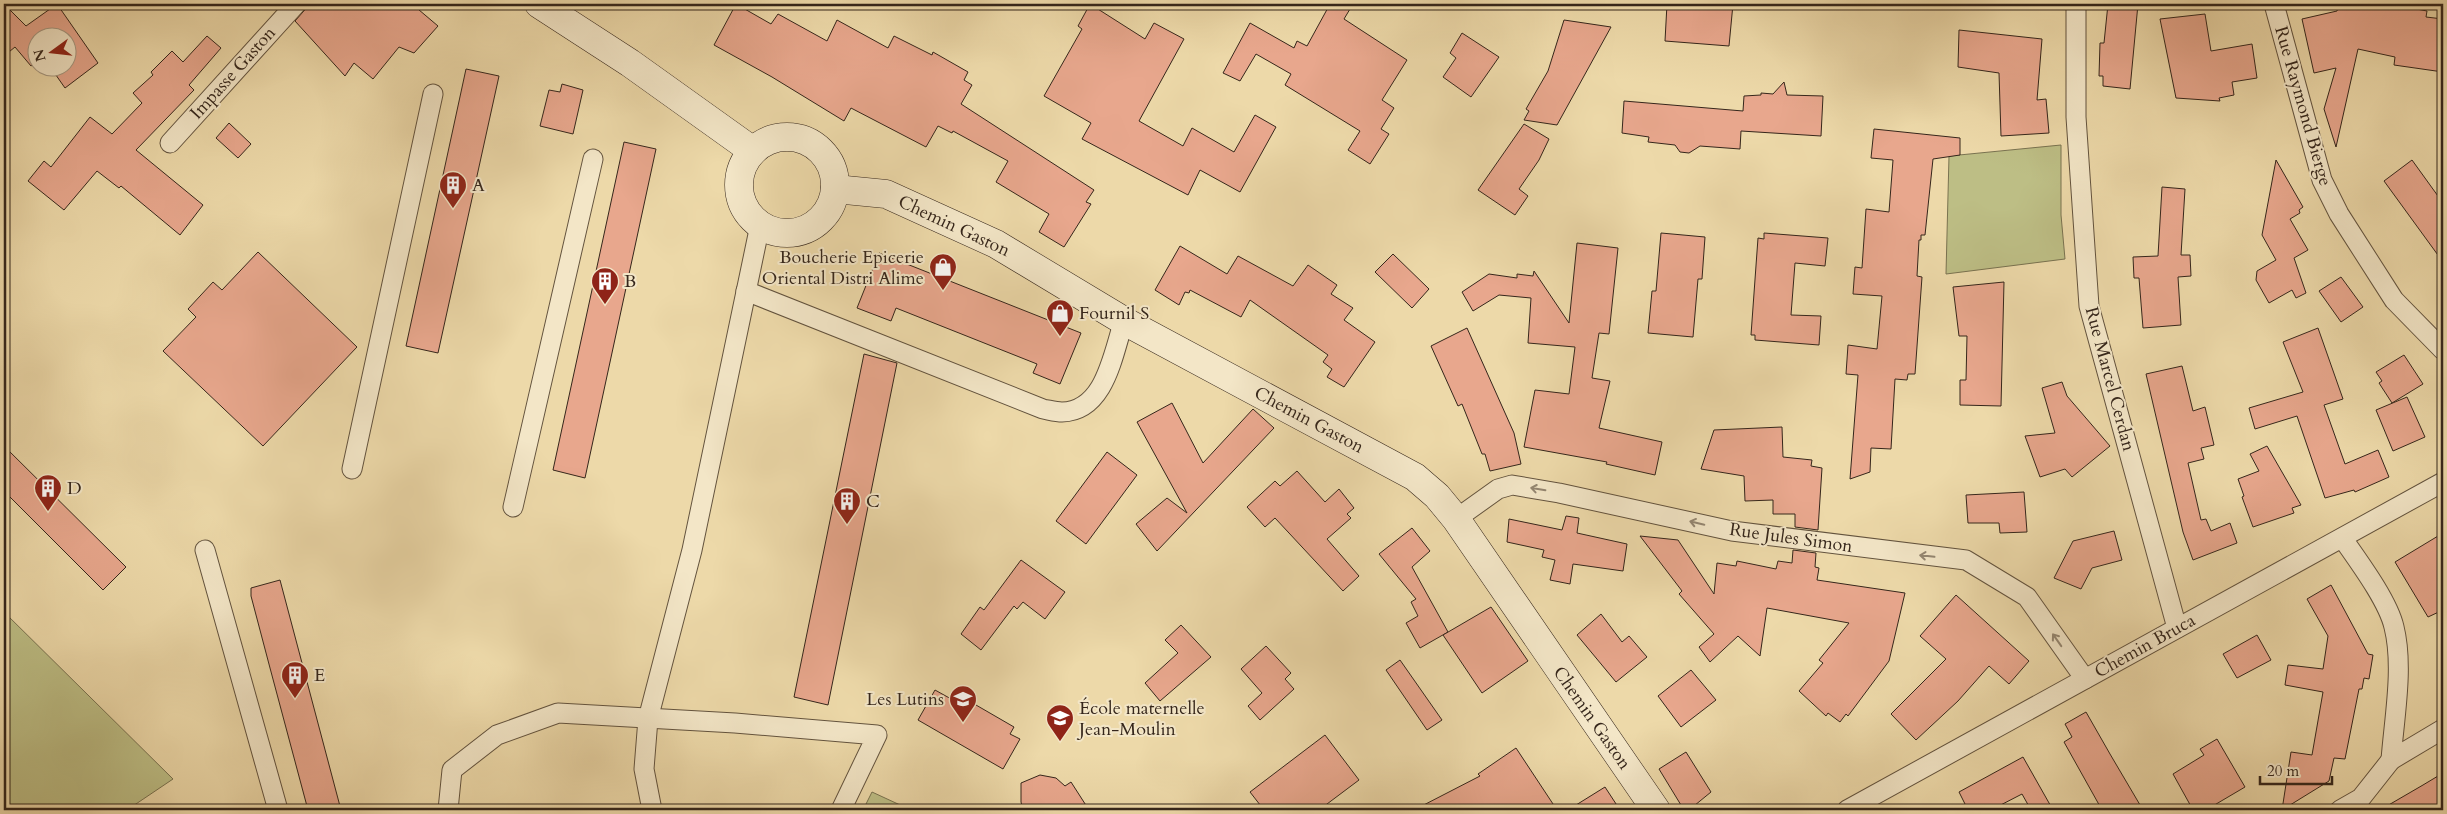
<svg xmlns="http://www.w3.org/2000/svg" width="2447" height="814" font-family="Cardo,serif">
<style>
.green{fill:#bdbe85;stroke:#797250}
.building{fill:#e8a78d;stroke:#35261b}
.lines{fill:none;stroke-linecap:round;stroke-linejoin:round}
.street-casing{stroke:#63533e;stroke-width:21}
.secondary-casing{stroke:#35261b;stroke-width:29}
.street{stroke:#f3e6c7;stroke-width:19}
.secondary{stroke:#f3e6c7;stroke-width:28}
.oneway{stroke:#948671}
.labels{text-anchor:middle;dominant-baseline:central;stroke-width:4;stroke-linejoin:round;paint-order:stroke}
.street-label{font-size:18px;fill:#35261b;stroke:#f3e6c7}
.poi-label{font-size:18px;fill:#35261b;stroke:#f3e6c7;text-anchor:start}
</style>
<rect width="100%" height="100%" fill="#edd9a9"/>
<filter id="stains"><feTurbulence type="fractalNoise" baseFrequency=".004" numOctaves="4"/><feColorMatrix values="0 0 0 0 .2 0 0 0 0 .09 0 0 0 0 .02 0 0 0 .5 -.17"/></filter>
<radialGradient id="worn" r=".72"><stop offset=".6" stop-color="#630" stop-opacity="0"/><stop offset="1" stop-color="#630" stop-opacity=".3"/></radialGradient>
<g class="green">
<path d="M2061,145V215L2065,259L1946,274L1949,156Z"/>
<path d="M4,612L173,779L127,810H4Z"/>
<path d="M872,792L911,810H863Z"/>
</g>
<g class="building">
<path d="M4,4L26,26L57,4L98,63L65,88L51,68H68V38H38V61L31,66L15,47L4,56Z"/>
<path d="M310,4H412L438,26L414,53L399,47L373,79L354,63L345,76L295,21Z"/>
<path d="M736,4L771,24L778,14L827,41L837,20L888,48L894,36L932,55L933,52L968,72L964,80L972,85L961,104L1094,190L1086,202L1091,204L1064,247L1039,232L1049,214L996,182L1008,161L953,131L952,133L938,126L926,147L851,108L844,121L772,77L714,45Z"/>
<path d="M1090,4L1145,39L1154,23L1184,39L1139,121L1183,146L1192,128L1234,152L1255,115L1276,127L1240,192L1200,170L1188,195L1082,139L1091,123L1044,96L1082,29L1078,26Z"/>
<path d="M1330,4H1353L1344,19L1407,60L1382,100L1394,108L1381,129L1389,134L1370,164L1348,150L1360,131L1285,85L1291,74L1256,54L1240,81L1223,73L1250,23L1294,48L1297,41L1307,46Z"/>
<path d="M1667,4H1733L1729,46L1665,41Z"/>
<path d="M2108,4H2138L2130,89L2103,86V76H2099L2100,43H2104Z"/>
<path d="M2339,4H2390L2427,11L2426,17L2443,19V72L2394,65L2395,57L2358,49L2336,147L2324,109L2336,68L2314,73L2302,19L2337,11Z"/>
<path d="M2205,14L2211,51L2252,44L2257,78L2232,82L2234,95L2219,98L2220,101L2176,98L2160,19Z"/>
<path d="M1564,20L1611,27L1557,125L1524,120L1529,111L1526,109L1548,71Z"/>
<path d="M1959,30L2042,39L2037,100L2046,99L2049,133L2001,136L1999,73L1958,67Z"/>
<path d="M1462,33L1499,57L1471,97L1443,77L1456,58L1450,53Z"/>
<path d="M207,36L221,48L189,85L194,90L136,150L203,205L180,235L121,186L119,188L97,171L64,210L28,181L44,161L51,167L90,117L112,134L142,103L133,93L153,75L151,72L172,51L183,62Z"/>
<path d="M466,69L499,76L438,353L406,346Z"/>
<path d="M1784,82L1787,95L1823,96L1821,136L1741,131L1740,149L1700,146L1689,153L1680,152L1675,145L1648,142L1649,137L1622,133L1624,101L1743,111L1744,96L1761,95V93L1773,94Z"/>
<path d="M562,84L583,90L573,134L540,126L549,90L560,92Z"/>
<path d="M229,123L251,144L238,158L216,138Z"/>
<path d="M1524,124L1549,139L1539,160L1519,189L1528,196L1515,215L1478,190Z"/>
<path d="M1874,129L1960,138V155L1933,159L1925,235H1921V240H1919L1917,276L1922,277L1915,374H1908L1907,380L1895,379L1891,449L1871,448L1870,472L1850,479L1858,375L1846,374L1848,345L1877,349L1882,296L1853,294L1855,267L1862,268L1866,209L1889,212L1893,160L1871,158Z"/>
<path d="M624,142L656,149L585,478L553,470Z"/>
<path d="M2276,160L2303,207L2299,210L2300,213L2290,219L2308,250L2294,258L2306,293L2296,298L2292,290L2269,303L2256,280L2257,271L2276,260L2262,235Z"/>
<path d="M2412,160L2443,203V262L2384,181Z"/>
<path d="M2162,187L2185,189L2181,255H2190L2191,276L2178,277L2181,325L2143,328L2139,278H2134L2133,257L2158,256Z"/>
<path d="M1661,233L1705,237L1702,279H1698L1693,337L1648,333L1652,291H1656Z"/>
<path d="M1764,233L1828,238L1825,266L1795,263L1791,315L1821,316L1819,345L1755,340V335H1751L1758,238L1764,239Z"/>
<path d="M1577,243L1618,248L1609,334L1599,333L1592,378L1610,381L1599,428L1662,442L1655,475L1606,464L1607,462L1524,447L1535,390L1569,394L1575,347L1528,343L1531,298L1499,295L1473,311L1462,292L1489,274L1517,278V274L1533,276L1534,271L1569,323Z"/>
<path d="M1180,246L1227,274L1238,256L1293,286L1308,265L1337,285L1331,294L1353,308L1344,320L1375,342L1344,387L1327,377L1332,369L1323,362L1328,355L1250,300L1241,317L1190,290L1189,293L1185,292L1179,305L1155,290Z"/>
<path d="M258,252L357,347L263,446L163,351L196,317L188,309L213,282L222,290Z"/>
<path d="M879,253L1081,333L1060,384L1033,373L1037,364L896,308L891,321L857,308Z"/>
<path d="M1393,254L1429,289L1412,308L1375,272Z"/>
<path d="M2341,277L2363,307L2341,322L2319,291Z"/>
<path d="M2004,282L2001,406L1960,405V380H1966L1967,336H1959L1953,287Z"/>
<path d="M1467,328L1514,433L1521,464L1490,471L1485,454H1482L1462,404L1458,406L1431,346Z"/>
<path d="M2318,328L2343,399L2324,405L2345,464L2378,450L2389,477L2355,492L2354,490L2325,498L2297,416L2255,429L2249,408L2303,392L2283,342Z"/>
<path d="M864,354L897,363L828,705L794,697Z"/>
<path d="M2404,355L2423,384L2392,403L2379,383L2382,381L2376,372Z"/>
<path d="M2182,366L2193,411L2205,407L2214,445L2201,448L2204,459L2188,463L2201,520L2206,519L2211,531L2230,523L2237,543L2193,560L2183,532L2146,374Z"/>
<path d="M2062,382L2067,396L2110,446L2072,477L2065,469L2040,477L2025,436L2055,433L2042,388Z"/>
<path d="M2407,397L2425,437L2393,451L2376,410Z"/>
<path d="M1172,403L1203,463L1253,409L1274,428L1157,551L1136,524L1167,498L1187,513L1137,422Z"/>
<path d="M1782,427L1783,457L1812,460L1811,466L1822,468L1818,530L1795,527V514H1773V500L1745,501L1744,476L1701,469L1714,430Z"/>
<path d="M4,446L126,567L103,590L4,491Z"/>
<path d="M2267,446L2301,505L2292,508L2294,513L2253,527L2242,497L2244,496L2238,479L2259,471L2250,454Z"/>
<path d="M1107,452L1137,475L1086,544L1056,521Z"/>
<path d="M1297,471L1325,502L1339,489L1354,508L1347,514L1351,518L1327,539L1359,576L1343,591L1275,518L1265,527L1247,507L1275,481L1280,486Z"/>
<path d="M2024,492L2027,532L2000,533L1999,523H1968L1966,495Z"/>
<path d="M1566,516L1579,518L1577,533L1627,544L1623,571L1573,564L1570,584L1550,580L1555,560L1542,557L1544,550L1507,542L1509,519L1562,530Z"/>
<path d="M1412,528L1430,551L1412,567L1448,632L1420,648L1406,623L1418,616L1411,602L1416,599L1379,554Z"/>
<path d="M2114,531L2122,560L2092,568L2081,589L2054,578L2073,541Z"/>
<path d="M2443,533V610L2428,617L2395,562Z"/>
<path d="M1640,536L1678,540L1714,594L1717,563L1736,566L1737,561L1776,569L1778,561L1792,563L1793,550L1816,553L1815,567L1819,568L1817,580L1905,593L1889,661L1848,716L1846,714L1840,722L1828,713L1826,716L1799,691L1823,663L1819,660L1849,623L1767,608L1760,656L1738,636L1710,662L1699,647L1714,634L1679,594L1682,591Z"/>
<path d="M1021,560L1065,592L1045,619L1023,602L1017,609L1014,606L981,650L961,634L980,607L984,610Z"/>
<path d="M280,580L341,810H308L270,668L251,596V588Z"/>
<path d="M2331,585L2368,654L2373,655L2369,679L2364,678L2362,689H2359L2345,759L2334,758L2329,781L2282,810L2291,752L2312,755L2323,692L2285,685L2288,665L2323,669L2328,636L2307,599Z"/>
<path d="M1956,595L2029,661L2009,684L1989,666L1958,701L1916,740L1891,714L1946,659L1920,636Z"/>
<path d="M1491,607L1528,661L1482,693L1443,635Z"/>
<path d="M1601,614L1622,642L1629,636L1647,657L1616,682L1577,635Z"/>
<path d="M1181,625L1211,657L1160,701L1145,683L1178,653L1165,640Z"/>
<path d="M2257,635L2271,660L2237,678L2223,654Z"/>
<path d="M1266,646L1291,673L1285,679L1294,689L1260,720L1248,706L1262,693L1241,669Z"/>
<path d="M1400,660L1442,720L1427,730L1386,670Z"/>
<path d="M1691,670L1716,700L1681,727L1658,696Z"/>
<path d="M935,690L953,700L957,694L1014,727L1010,734L1020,739L1003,769L918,720Z"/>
<path d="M2086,712L2110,754L2143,810H2102L2064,742L2072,737L2065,724Z"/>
<path d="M1325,735L1359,780L1319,810H1264L1250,792Z"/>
<path d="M2217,739L2245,787L2206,810H2193L2173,774L2204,755L2200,749Z"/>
<path d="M1516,748L1557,810H1414L1480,776L1478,774Z"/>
<path d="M1686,752L1711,792L1689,810H1684L1659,769Z"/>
<path d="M2023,757L2053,810H2031L2022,794L1991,810H1968L1959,792Z"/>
<path d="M2443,773V810H2380L2423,785Z"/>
<path d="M1040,775L1056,778L1065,786L1071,782L1089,810H1023L1021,802V783Z"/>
<path d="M1605,787L1620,810H1568Z"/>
</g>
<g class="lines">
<g class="street-casing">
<g id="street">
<path d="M2076,4V117L2089,306L2177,628"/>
<path d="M2274,4L2322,180L2339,214L2394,300L2443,350"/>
<path d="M170,143L296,4"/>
<path d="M746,291L1043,409C1049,410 1056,412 1062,412C1106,411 1113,352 1124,321"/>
<path d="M352,469L433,94"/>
<path d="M513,507L593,159"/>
<path d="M1456,519L1498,489L1512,485L1559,493L1732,531L1966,560L2027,597L2085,679"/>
<path d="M2343,539C2359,562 2388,601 2394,627C2404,667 2394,719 2391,760L2443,729"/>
<path d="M205,550L278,810"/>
<path d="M448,810L452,770L497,735L558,713L735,723L877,735L841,810"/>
<path d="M652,810L644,769L648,719L692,550L760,225"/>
<path d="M1847,810L2443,482"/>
<path d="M2340,810L2361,798L2391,760"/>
</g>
</g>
<g class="secondary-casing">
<g id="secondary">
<path d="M539,4L630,63L753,151"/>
<circle cx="787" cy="185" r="48"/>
<path d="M835,189L886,194L996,244L1124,321L1415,477L1437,496L1456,519L1656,810"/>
</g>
</g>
<use href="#street" class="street"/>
<use href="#secondary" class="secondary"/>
</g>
<defs><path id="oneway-shaft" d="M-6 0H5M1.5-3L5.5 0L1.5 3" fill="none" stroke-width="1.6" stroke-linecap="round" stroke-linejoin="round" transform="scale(1.25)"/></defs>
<g class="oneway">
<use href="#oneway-shaft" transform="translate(1538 489) rotate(-171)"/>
<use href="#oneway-shaft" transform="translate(1697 523) rotate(-167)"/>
<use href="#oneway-shaft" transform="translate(1927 556) rotate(-174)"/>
<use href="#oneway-shaft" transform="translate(2057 640) rotate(-125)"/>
</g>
<defs>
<g id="building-pin" transform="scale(1.4375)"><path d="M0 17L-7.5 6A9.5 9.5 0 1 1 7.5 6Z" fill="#8f2418" stroke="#f3e6c7"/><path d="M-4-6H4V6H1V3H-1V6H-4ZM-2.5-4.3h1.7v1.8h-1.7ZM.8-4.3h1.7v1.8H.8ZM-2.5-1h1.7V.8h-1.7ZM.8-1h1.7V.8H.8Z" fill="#fff"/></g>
<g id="shop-pin" transform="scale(1.4375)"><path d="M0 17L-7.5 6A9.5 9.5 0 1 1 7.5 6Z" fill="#8f2418" stroke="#f3e6c7"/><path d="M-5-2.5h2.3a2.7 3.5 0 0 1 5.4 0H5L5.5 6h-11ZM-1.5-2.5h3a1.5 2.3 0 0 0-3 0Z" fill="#fff"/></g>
<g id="school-pin" transform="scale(1.4375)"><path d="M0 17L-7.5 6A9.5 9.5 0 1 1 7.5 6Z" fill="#8f2418" stroke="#f3e6c7"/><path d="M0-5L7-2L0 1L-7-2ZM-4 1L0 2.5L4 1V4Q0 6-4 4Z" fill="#fff"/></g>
</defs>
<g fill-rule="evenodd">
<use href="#building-pin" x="453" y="185"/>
<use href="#shop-pin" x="943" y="267"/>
<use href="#building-pin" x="605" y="281"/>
<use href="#shop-pin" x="1060" y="313"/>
<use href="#building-pin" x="48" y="488"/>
<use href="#building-pin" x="847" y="501"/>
<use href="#building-pin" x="295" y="675"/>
<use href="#school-pin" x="963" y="699"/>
<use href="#school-pin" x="1060" y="718"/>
</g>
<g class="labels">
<g class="street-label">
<text transform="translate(233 73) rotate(-48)">Impasse Gaston</text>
<text transform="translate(2303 106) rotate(74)">Rue Raymond Bierge</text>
<text transform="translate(954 226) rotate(25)">Chemin Gaston</text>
<text transform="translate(2110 379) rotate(75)">Rue Marcel Cerdan</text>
<text transform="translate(1309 420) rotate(28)">Chemin Gaston</text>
<text transform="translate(1791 538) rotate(8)">Rue Jules Simon</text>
<text transform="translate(2145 646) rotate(-29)">Chemin Bruca</text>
<text transform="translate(1592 718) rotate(55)">Chemin Gaston</text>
</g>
<g class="poi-label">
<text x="472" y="185">A</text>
<text x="924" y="257" text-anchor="end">Boucherie Epicerie<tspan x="924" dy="21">Oriental Distri Alime</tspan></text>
<text x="624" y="281">B</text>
<text x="1079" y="313">Fournil S</text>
<text x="67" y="488">D</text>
<text x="866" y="501">C</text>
<text x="314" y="675">E</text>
<text x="944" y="699" text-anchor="end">Les Lutins</text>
<text x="1079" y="708">École maternelle<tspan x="1079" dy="21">Jean-Moulin</tspan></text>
</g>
</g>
<rect width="2447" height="814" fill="none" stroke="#edd9a9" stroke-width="20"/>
<rect x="5" y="5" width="2437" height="804" fill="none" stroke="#35261b" stroke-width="2.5"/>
<rect x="10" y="10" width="2427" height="794" fill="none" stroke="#35261b"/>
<g transform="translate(52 52) rotate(255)"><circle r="24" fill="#f3e6c7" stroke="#a79982"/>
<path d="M0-4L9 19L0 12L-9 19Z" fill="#8f2418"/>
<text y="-8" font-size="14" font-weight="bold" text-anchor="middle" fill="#35261b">N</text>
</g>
<path d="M2260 776v8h72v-8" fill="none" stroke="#35261b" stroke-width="2.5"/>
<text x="2267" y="776" font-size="15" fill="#35261b" stroke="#f3e6c7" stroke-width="4" paint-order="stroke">20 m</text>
<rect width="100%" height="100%" filter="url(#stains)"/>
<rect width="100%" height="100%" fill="url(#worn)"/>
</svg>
